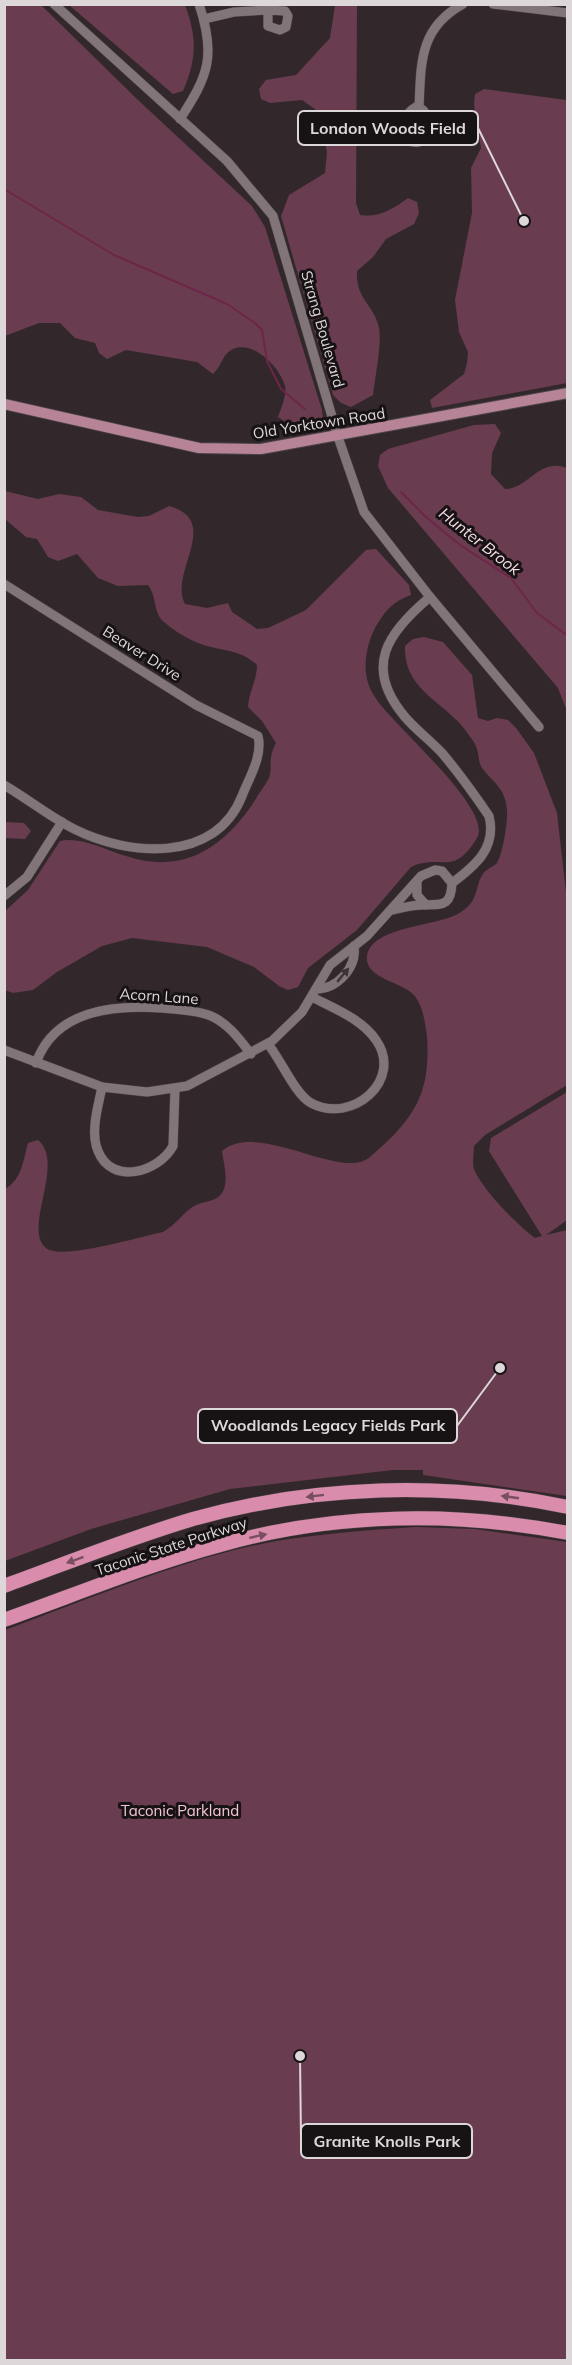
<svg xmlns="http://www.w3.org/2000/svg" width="572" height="2365" font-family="Mulish,sans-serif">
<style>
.green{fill:#6a3c4f}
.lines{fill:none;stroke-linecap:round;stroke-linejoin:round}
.stream{stroke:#6e2648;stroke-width:2}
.minor-casing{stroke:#4d4447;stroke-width:10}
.major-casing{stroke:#4d4447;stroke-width:12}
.highway-casing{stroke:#4d4447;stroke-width:15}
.minor{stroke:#817579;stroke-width:9}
.major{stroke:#b68397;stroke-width:10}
.highway{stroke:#d98cab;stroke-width:14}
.oneway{fill:#3c3537}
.oneway2{fill:#784f60}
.labels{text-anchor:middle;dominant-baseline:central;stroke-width:6;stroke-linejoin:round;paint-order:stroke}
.street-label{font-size:15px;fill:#ded7da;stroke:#171214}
.park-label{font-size:15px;fill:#f3c5d6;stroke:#171214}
.water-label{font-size:16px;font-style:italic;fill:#f5dde6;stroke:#171214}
.leader{fill:none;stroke:#ded7da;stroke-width:2}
.callout-dot{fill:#ded7da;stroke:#171214;stroke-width:2}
.callout{fill:#171214;stroke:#ded7da;stroke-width:2}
.callout-label{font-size:16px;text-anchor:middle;font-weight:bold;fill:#ded7da}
</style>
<rect width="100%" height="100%" fill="#32282c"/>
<g class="green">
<path d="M4,5H41L138,100L252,206L265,227L322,410L323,420L317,429H296L278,417C281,409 287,394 285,386C280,367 253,340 233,349C222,354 222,366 213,374L197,362L126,350L107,359L99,353L95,343L75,338L60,323H39L5,336Z"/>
<path d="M69,5H185C197,38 197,58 183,91L173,94Z"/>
<path d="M335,5H357L356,203L360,215C379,218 393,209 408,198L417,202L419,213L414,224L386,239L373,257L357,271C355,299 375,306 379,328C382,345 375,377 373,395L351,407L341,403L333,395L281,216L289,195L325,173L327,152L319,112L302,100L270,103L261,99L259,89L266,80L296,75L330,38Z"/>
<path d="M484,89L567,100V383L432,408L430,400L464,374L467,363L468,352L459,332L455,300L472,213L471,168L481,148L474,105L475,94Z"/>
<path d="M495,424L501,433L492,453L491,474L505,489C530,488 539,457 567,468V711L558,688L388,488L378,466L380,455L388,449L474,425Z"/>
<path d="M5,491L38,499L59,494L81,497L98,510L138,517L149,516L169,506C223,521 168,573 185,604L207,608L228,603L232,612L257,629L268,628L306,610L366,550L376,549L409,585L411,595C393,601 384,612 375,628C365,648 361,674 373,694C388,722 494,808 477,838C453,878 441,853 411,867L357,930L308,968L298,987L288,990L279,986L254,967L207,947L132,938L102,946L57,972L33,990L13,993L5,990V911L28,890L60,841C80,836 106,850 126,856C183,875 223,848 254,802C258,794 265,786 269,778C273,767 267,760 276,743L262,721L248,707C249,692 257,680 257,665C241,649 220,651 201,644C189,640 173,630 164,622C153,613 157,596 148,585L118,586L98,578L77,554L58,561L48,557L37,539L26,537L5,519Z"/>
<path d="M424,637L443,642L472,675L478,718L488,721L497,718L508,720L516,728L534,753L557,813L568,910L567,1085L485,1135L474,1146C474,1152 472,1163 474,1169C481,1188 519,1227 535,1238L542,1236L489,1151L491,1138L567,1092V1220L546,1235L567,1230V1496L423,1475V1470H393L230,1489L91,1529L5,1561V1189C22,1179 23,1161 28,1143L38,1140C66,1163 22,1229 46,1248C61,1261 142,1236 163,1232C176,1225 184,1211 196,1205C202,1202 209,1202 215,1199C232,1191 224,1166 222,1151C259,1120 342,1182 370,1157C413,1120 431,1095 427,1037C425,1022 423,1005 413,994C402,982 364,978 367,956C372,925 440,927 461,912C480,900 474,887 483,874C486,869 493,867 497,863C503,854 508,820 507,810C505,787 494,784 482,768C478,762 479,753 476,746C474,741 469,736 466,731C445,702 403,690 405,646L413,639Z"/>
<path d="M5,822L24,823L31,831L25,839L5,838Z"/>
<path d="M415,1527L475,1529L567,1542V2360H5V1630C81,1602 159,1569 238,1549C297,1535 356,1531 415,1527Z"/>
</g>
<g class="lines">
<g class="stream">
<path d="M4,189L114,255L227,304L255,323L262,330L267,361L281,389L305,409"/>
<path d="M401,492L426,517L460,545L511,578L537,613L568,636"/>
</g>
<g class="minor-casing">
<g id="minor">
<path d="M54,4L227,161L273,216L338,437L364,512L430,597L539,727"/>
<path d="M493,4L568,13"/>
<path d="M268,10L285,11L288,16L286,27L280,30L268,26Z"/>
<path d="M204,19L234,12L268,10"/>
<path d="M416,107L423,110C437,126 427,151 405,139C399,128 405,113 416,107Z"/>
<path d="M419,108C421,63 419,28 463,4"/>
<path d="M180,119C209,75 216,55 199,4"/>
<path d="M4,584L196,705L258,736C263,756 249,778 242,796C215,864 128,856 74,829C50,817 28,799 4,785"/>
<path d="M430,597C387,633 363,667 405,717C416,730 430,740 442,753C459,773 474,794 489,816C497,848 475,866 452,883"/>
<path d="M417,882V895L426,905"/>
<path d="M4,896L27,877L62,822"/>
<path d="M316,989C337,989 357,968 354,946"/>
<path d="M268,1044C281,1060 295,1094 311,1103C352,1125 404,1080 376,1040C362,1019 333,1008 312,997"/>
<path d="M4,1050L102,1087L147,1092L187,1086L272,1041L302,1012L330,965L367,936L421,876L435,870L442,871L452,883C451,908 441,904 422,905C412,905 402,908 392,910"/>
<path d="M36,1063C55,1010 112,1005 161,1008C176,1009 197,1010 211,1016C229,1024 240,1040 251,1054"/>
<path d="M102,1087C98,1107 90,1132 98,1151C112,1186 159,1172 173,1146L175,1089"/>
</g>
</g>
<g class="major-casing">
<path id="major" d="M4,404L199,448L261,449L568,393"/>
</g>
<g class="highway-casing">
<g id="highway">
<path d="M4,1586C67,1563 129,1538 193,1519C314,1485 445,1481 568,1507"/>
<path d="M4,1620C77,1594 149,1564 224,1544C335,1513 454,1511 568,1533"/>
</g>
</g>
<use href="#minor" class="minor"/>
<use href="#major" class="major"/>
<use href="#highway" class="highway"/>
</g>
<defs><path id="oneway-solid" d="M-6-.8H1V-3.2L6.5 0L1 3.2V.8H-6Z" transform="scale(1.5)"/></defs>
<use class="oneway" href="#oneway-solid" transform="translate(343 975) rotate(-50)"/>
<g class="oneway2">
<use href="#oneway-solid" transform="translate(315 1496) rotate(173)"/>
<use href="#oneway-solid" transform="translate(510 1497) rotate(-172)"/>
<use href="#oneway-solid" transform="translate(258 1536) rotate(-12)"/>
<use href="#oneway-solid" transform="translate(75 1560) rotate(160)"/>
</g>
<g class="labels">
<g class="street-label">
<text transform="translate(323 329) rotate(74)">Strang Boulevard</text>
<text transform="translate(319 423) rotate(-9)">Old Yorktown Road</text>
<text transform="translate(142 653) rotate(32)">Beaver Drive</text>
<text transform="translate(159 996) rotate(4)">Acorn Lane</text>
<text transform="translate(171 1546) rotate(-18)">Taconic State Parkway</text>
</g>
<g class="park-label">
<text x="180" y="1810">Taconic Parkland</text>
</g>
<g class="water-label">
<text transform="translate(480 541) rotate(38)">Hunter Brook</text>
</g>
</g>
<path class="leader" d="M524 221L478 128M500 1368L457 1426M300 2056L301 2141"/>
<g class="callout-dot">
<circle cx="524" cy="221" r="6"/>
<circle cx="500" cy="1368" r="6"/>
<circle cx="300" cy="2056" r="6"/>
</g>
<g class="callout">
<rect x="298" y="111" width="180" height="34" rx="6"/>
<rect x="198" y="1409" width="259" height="34" rx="6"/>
<rect x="301" y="2124" width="171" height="34" rx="6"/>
</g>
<g class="callout-label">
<text x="388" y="134">London Woods Field</text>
<text x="328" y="1431">Woodlands Legacy Fields Park</text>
<text x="387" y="2147">Granite Knolls Park</text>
</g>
<rect width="572" height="2365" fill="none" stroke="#ded7da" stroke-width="12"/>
</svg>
